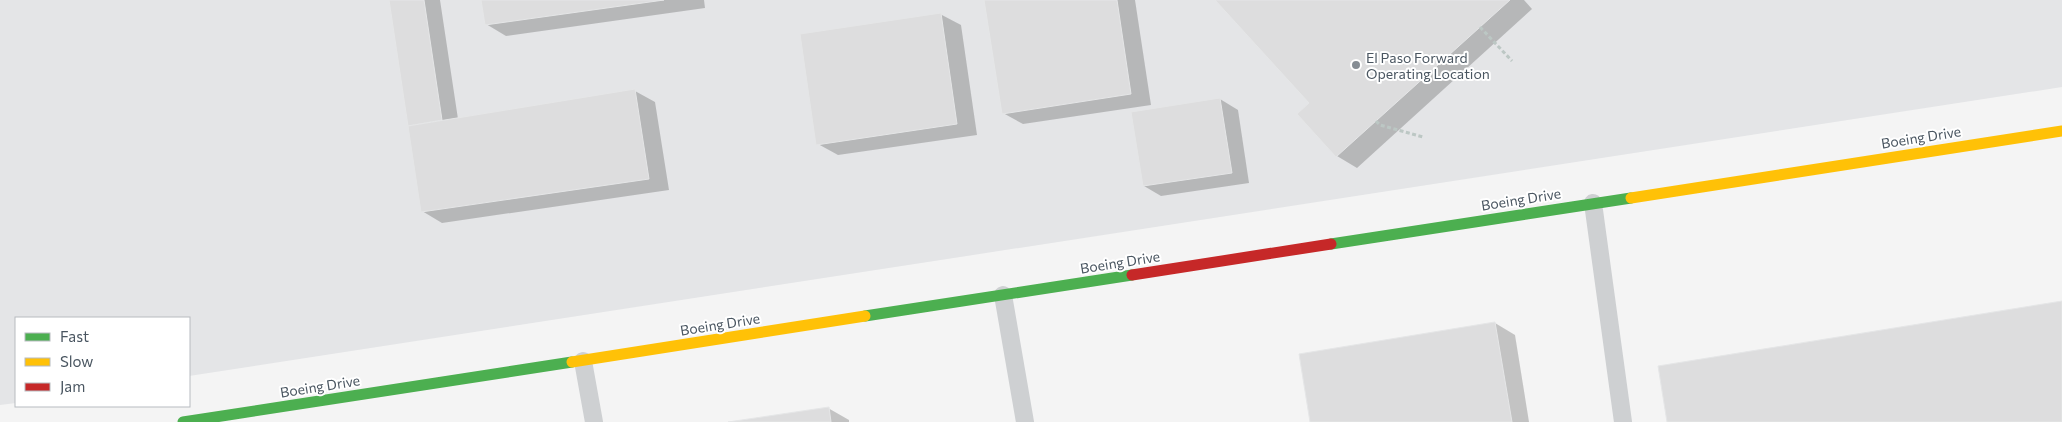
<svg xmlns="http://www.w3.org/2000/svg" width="2062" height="422" font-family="Commissioner,sans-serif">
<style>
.airport{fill:#e4e5e7}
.shadow{fill:#0003}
.building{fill:#ddddde;stroke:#e5e6e7}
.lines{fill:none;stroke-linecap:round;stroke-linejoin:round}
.path{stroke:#bcc7c4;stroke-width:3;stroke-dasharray:4 2.5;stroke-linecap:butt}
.lane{stroke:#ced0d2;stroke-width:18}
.fast{stroke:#4caf50;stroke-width:11}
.slow{stroke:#ffc107;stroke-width:11}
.jam{stroke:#c62828;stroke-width:11}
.poi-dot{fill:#868d94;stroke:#fff;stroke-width:2}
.labels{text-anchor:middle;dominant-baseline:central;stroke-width:4;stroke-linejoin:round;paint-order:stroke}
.poi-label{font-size:14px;fill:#4a5661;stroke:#fff;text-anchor:start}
.street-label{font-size:14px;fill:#4a5661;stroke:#fff}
</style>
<rect width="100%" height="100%" fill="#f4f4f4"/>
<path class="airport" d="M0,0H2062V87L189,376V318H16V403L0,405Z"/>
<g class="shadow">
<path d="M390,0H440L458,119L635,91L655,102L669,190L442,223L422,211L411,127L409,125Z"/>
<path d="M483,0H704L705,8L506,36L486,24Z"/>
<path d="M986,0H1135L1151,105L1023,124L1003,113Z"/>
<path d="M1216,0H1524L1532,9L1357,168L1337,156L1311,103Z"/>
<path d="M940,14L961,25L977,135L838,155L818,144Z"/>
<path d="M1220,99L1238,110L1249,183L1161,196L1144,186Z"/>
<path d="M1495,323L1515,335L1529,422H1312Z"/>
<path d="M828,408L849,420V422H736Z"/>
</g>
<g class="building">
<path d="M389,0H424L442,120L408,126Z"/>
<path d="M481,0H664L485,25Z"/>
<path d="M984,0H1117L1131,94L1002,114Z"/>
<path d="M1215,0H1510L1336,157L1297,114L1309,103Z"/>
<path d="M941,13L957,124L816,145L800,34Z"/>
<path d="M635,89L649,179L421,212L408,126Z"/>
<path d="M1220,98L1232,173L1143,186L1131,112Z"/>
<path d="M2062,301V422H1667L1658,366Z"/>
<path d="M1495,322L1512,422H1310L1299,354Z"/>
<path d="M829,407L831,422H728Z"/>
</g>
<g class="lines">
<g class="path">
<path d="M1480,27L1512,61"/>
<path d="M1376,121L1380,125L1423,137"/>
</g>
<g class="lane">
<path d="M1593,203L1623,422"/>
<path d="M1003,295L1025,422"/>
<path d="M583,361L594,422"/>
</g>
<g class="fast">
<path d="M1331,244L1631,198"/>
<path d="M865,316L1132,275"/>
<path d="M183,422L572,362"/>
</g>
<g class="slow">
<path d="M1631,198L2062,131"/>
<path d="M572,362L865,316"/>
</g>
<path class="jam" d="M1132,275L1331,244"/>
</g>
<circle class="poi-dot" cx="1356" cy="65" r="5"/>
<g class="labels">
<g class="poi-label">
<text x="1366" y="57">El Paso Forward<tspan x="1366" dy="16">Operating Location</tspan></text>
</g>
<g class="street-label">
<text transform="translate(1921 137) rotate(-9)">Boeing Drive</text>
<text transform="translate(1521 199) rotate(-9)">Boeing Drive</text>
<text transform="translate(1120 262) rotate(-9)">Boeing Drive</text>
<text transform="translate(720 324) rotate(-9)">Boeing Drive</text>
<text transform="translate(320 386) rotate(-9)">Boeing Drive</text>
</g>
</g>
<rect x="15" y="317" width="175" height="90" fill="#ffffff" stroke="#b7bbc0"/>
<rect x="25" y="333" width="25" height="8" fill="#4caf50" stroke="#b7bbc0"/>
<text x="60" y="342" font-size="15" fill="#4a5661">Fast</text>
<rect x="25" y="358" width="25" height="8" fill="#ffc107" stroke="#b7bbc0"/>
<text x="60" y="367" font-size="15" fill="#4a5661">Slow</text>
<rect x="25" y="383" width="25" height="8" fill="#c62828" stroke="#b7bbc0"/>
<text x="60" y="392" font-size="15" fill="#4a5661">Jam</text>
</svg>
